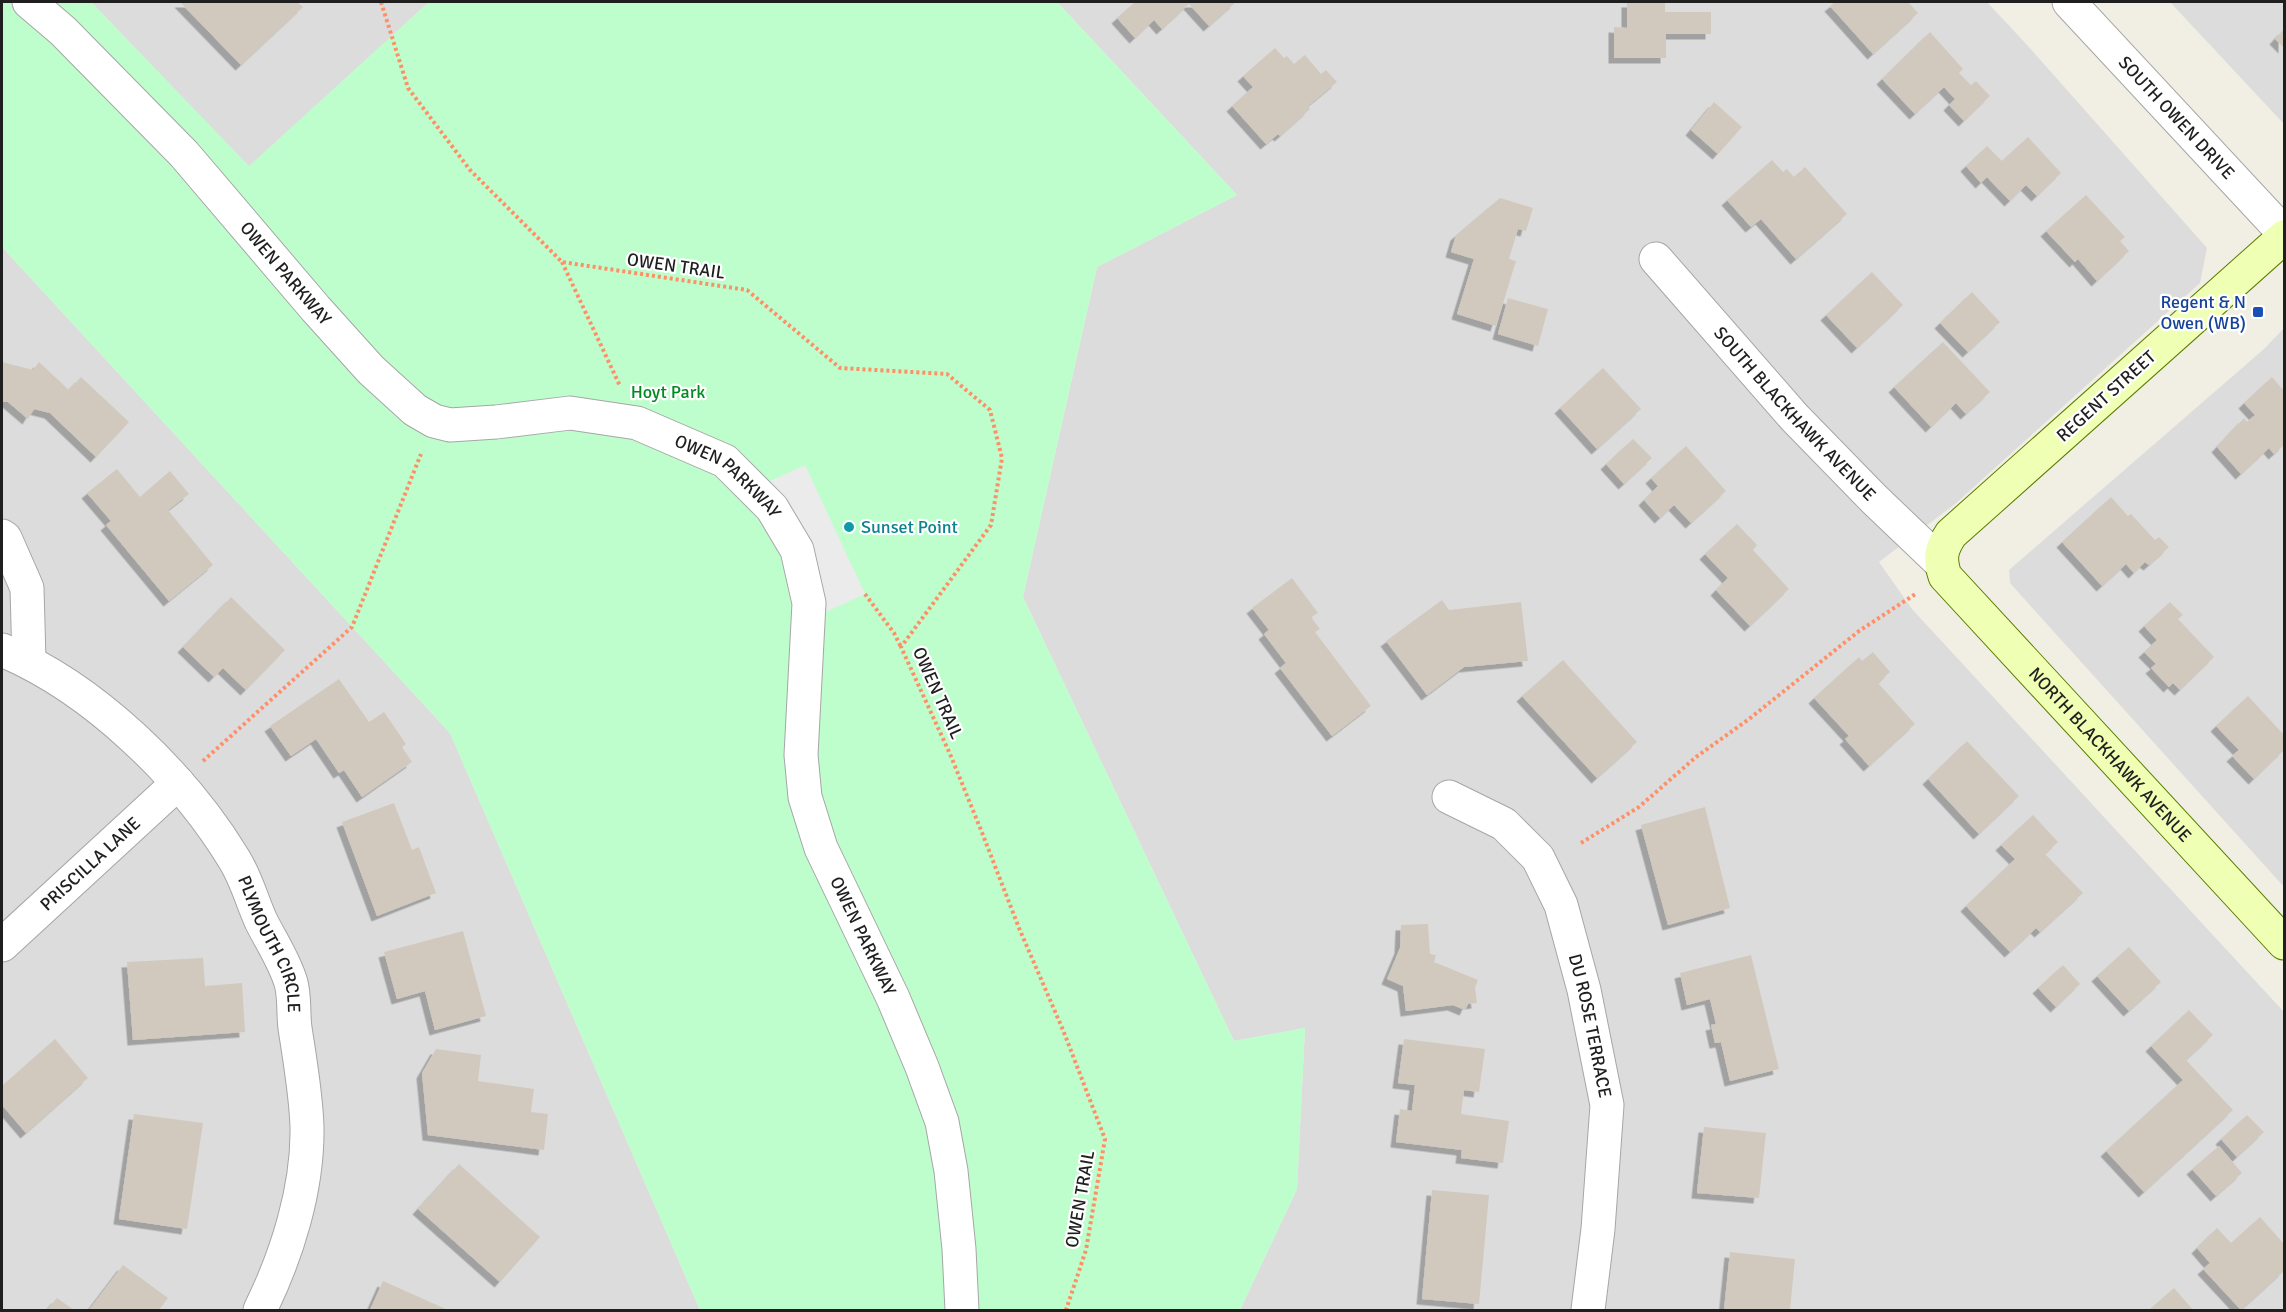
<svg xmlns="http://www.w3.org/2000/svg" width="2286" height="1312" font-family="Signika,sans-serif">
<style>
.residential{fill:#dddcdc}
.park{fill:#befecd}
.parking{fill:#ebebeb}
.building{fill:#d1c9bd;filter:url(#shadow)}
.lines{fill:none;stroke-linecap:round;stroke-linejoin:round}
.street-casing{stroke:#a6a6a6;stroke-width:35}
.secondary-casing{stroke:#5b7c00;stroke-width:35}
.path{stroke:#ff8f67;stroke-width:4;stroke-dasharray:3 3;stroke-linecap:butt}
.street{stroke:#fff;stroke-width:33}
.secondary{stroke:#efffb4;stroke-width:33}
.transit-dot{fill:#1a4fb4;stroke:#fff;stroke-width:2}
.culture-dot{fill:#0f9aa8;stroke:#fff;stroke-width:2}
.labels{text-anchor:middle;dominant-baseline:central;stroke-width:4.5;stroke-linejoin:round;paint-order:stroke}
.street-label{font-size:18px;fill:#1f1f1f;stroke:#fff}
.transit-label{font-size:18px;fill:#164399;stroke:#fff;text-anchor:end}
.park-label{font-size:18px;fill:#018922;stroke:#fff}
.culture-label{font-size:18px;fill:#0d838f;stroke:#fff;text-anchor:start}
</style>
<defs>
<filter id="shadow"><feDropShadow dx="-5.5" dy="5.5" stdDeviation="0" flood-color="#0004"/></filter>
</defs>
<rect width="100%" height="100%" fill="#f1efe4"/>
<g class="residential">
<path d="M91,2H429L249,167Z"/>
<path d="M1057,2H1987L2028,46L2207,248L2200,283L1955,504L1879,562L1912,609L2284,1012V1310H1240L1297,1189L1305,1028L1234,1041L1023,597L1097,267L1237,195Z"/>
<path d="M2170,2H2284V124Z"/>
<path d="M2,247L450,733L700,1310H2Z"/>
<path d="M2284,328V887L2010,583L2009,570L2264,349Z"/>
</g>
<path class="park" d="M2,2H91L249,166L429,2H1057L1237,195L1097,267L1023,597L1234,1041L1305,1028L1297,1189L1240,1310H700L450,733L2,247Z"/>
<path class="parking" d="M805,465L865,594L819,615L759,486Z"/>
<g class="building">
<path d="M180,2H297L303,7L241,65Z"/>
<path d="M1135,2H1236L1209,26L1189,4L1162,29L1154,20L1135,38L1117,18Z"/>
<path d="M1627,2H1665V12H1711V34H1666V58H1614V27L1627,28Z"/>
<path d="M1835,2H1908L1918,13L1873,54L1830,6Z"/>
<path d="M2284,29V48L2275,39Z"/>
<path d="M1930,32L1963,69L1959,73L1971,85L1976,81L1990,96L1964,121L1949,105L1955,99L1944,87L1915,114L1882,79Z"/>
<path d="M1275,48L1284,58L1287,56L1294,64L1305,55L1321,74L1326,70L1337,82L1308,106L1310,109L1280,136L1278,134L1266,144L1232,106L1253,87L1243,76Z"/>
<path d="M1714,102L1742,127L1718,154L1691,130Z"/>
<path d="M2028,137L2061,173L2037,196L2026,185L2010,201L1987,177L1981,183L1966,166L1987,146L2002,161Z"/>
<path d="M1772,160L1783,172L1787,169L1794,177L1805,167L1847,214L1796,259L1761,219L1751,227L1727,200Z"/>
<path d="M2086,195L2125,237L2120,241L2129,251L2097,281L2078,259L2075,262L2046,231Z"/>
<path d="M1500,198L1533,208L1526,231L1518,229L1509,259L1516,261L1496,326L1457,314L1474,259L1451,252L1456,235Z"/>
<path d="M1872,272L1903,305L1857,348L1826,315Z"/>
<path d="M1972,292L2000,322L1968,352L1940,323Z"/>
<path d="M1508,298L1548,309L1538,346L1498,334Z"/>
<path d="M1943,342L1990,392L1966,414L1956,403L1931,427L1894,387Z"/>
<path d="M2,362L33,370L39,362L69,390L81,377L129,422L96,457L50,413L34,409L28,419L8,402H2Z"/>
<path d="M1603,368L1641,409L1597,449L1560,408Z"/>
<path d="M2272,377L2284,391V445L2274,454L2269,448L2241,474L2217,447L2244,418L2247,422L2255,415L2244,403Z"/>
<path d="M1633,439L1652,458L1624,484L1606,464Z"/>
<path d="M1686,446L1726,491L1691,523L1674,505L1660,518L1644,500L1658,486L1651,478Z"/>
<path d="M117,469L140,497L170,471L189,494L168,510L213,565L169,601L106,525L111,521L87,493Z"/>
<path d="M2111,497L2128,516L2131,514L2155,540L2159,537L2169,547L2149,565L2145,562L2134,573L2126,564L2102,586L2062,542Z"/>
<path d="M1737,524L1757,545L1753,550L1789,589L1750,626L1716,590L1728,578L1705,554Z"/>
<path d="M1292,578L1318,613L1311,617L1320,629L1315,632L1371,706L1332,736L1280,668L1286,663L1264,634L1269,630L1252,608Z"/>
<path d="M231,597L285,650L246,690L223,668L214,677L183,647Z"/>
<path d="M1442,600L1449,610L1521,602L1528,661L1464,667L1427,695L1386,641Z"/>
<path d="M2170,602L2183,615L2178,619L2214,657L2180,690L2173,683L2169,687L2151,668L2156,664L2144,652L2157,640L2144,626Z"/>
<path d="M1873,652L1890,672L1878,683L1915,724L1869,766L1845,739L1849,736L1814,698L1859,657L1862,661Z"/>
<path d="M1563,660L1637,742L1597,778L1522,696Z"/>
<path d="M339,679L369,722L384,712L406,744L402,747L412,762L362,797L344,770L339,773L316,739L291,756L270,726Z"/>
<path d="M2248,696L2284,735V750L2254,779L2232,756L2239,750L2216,726Z"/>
<path d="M1967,741L2019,796L1979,834L1928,779Z"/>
<path d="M394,803L412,850L419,847L436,893L377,916L342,822Z"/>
<path d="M1705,807L1730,908L1668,925L1641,825Z"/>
<path d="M2033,815L2058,842L2045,854L2083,893L2040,932L2036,928L2010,952L1966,906L2015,859L2001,845Z"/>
<path d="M1428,924L1430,954L1436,955L1434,962L1478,980L1475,988L1477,1003L1468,1004L1465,1010L1453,1005L1406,1011L1403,986L1387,979L1400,948L1401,925Z"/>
<path d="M463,931L486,1016L435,1030L425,991L397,999L384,952Z"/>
<path d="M2129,947L2161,982L2129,1011L2097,976Z"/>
<path d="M1751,955L1779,1069L1730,1081L1721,1042L1715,1043L1711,1025L1716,1024L1710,999L1687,1005L1680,973Z"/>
<path d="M203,958L205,986L242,983L245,1032L133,1040L127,962Z"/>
<path d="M2063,965L2080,984L2056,1007L2038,988Z"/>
<path d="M2189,1010L2213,1035L2186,1060L2233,1110L2144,1192L2106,1151L2183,1080L2151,1046Z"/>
<path d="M55,1039L88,1078L26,1133L2,1105V1086Z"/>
<path d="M1404,1039L1485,1049L1479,1092L1464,1090L1461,1114L1509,1121L1503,1163L1461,1158L1462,1150L1396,1142L1400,1109L1412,1111L1415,1085L1398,1083Z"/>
<path d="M436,1049L481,1055L478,1081L534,1089L531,1112L548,1114L544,1150L428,1135L422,1073Z"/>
<path d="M134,1114L203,1123L187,1229L119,1219Z"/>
<path d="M2247,1115L2264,1132L2237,1157L2221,1139Z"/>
<path d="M1704,1127L1766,1133L1759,1198L1697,1193Z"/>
<path d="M2219,1146L2242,1173L2216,1196L2192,1169Z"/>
<path d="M459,1164L540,1237L500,1282L418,1209Z"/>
<path d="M1432,1190L1489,1195L1479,1304L1422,1299Z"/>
<path d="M2260,1217L2284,1244V1271L2241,1310L2203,1269L2210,1263L2197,1248L2217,1228L2231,1243Z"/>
<path d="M1730,1252L1795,1259L1790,1310H1724Z"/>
<path d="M123,1265L168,1298L159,1310H89Z"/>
<path d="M383,1281L448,1310H370Z"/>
<path d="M2174,1288L2193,1310H2149Z"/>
<path d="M57,1298L74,1310H47Z"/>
</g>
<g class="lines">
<g class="street-casing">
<g id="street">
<path id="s1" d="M29,2L63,31L184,154L316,309L371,370L415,410L434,421L450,425L496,422L570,413L637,423L725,461L772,508L797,550L809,603L801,755L805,797L821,848L893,998L922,1067L942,1122L951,1171L959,1249L962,1310"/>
<path id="s2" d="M2069,2L2284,233"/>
<path id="s3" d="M1656,259L1795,418L1874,499L1941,563"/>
<path d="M2,536L5,538L27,588L29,661"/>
<path id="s4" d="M2,650C93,688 183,775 234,859C246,878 252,901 261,921C271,941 285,962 291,983C295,997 293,1014 295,1028C300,1061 306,1094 307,1127C308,1189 287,1255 260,1310"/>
<path id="s5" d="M1449,797L1504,824L1538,858L1561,905L1584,990L1607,1105L1598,1229L1588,1310"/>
<path id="s6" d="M2,945L178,783"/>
</g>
</g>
<g class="secondary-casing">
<g id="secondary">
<path id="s7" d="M2284,237L1951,534C1941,549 1939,558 1945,576L2284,943"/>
</g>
</g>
<g class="path">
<path d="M381,2L408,88L470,170L562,262L747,290L840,368L947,374L990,410L1002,458L991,525L901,647L950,754L981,830L1019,928L1063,1030L1105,1139L1086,1250L1066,1310"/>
<path d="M562,262L620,386"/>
<path d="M865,594L894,633L901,647"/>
<path d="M203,761L352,627L421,454"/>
<path d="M1581,843L1639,807L1696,757L1749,719L1859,631L1917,593"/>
</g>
<use href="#street" class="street"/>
<use href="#secondary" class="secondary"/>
</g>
<rect class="transit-dot" x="2252" y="306" width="12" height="12" rx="3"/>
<circle class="culture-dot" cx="849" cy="527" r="6"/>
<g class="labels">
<g class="street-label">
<text stroke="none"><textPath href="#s2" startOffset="158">SOUTH OWEN DRIVE</textPath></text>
<text transform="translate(676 266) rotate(8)">OWEN TRAIL</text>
<text stroke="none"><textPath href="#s1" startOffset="374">OWEN PARKWAY</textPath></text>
<text transform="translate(2106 396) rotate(-42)">REGENT STREET</text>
<text stroke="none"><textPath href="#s3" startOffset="208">SOUTH BLACKHAWK AVENUE</textPath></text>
<text stroke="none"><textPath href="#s1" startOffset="896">OWEN PARKWAY</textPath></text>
<text transform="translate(938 693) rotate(66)">OWEN TRAIL</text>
<text stroke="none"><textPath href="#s7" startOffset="734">NORTH BLACKHAWK AVENUE</textPath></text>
<text stroke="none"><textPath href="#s6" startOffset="120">PRISCILLA LANE</textPath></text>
<text stroke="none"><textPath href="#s1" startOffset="1400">OWEN PARKWAY</textPath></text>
<text stroke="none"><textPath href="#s4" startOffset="410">PLYMOUTH CIRCLE</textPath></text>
<text stroke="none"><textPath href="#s5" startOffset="286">DU ROSE TERRACE</textPath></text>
<text transform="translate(1080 1199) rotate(-80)">OWEN TRAIL</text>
</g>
<g class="transit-label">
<text x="2246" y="302">Regent &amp; N<tspan x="2246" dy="21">Owen (WB)</tspan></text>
</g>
<g class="park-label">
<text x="668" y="392">Hoyt Park</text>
</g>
<g class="culture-label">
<text x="861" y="527">Sunset Point</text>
</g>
</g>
<rect width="2286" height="1312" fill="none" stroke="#1f1f1f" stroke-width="6"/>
</svg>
